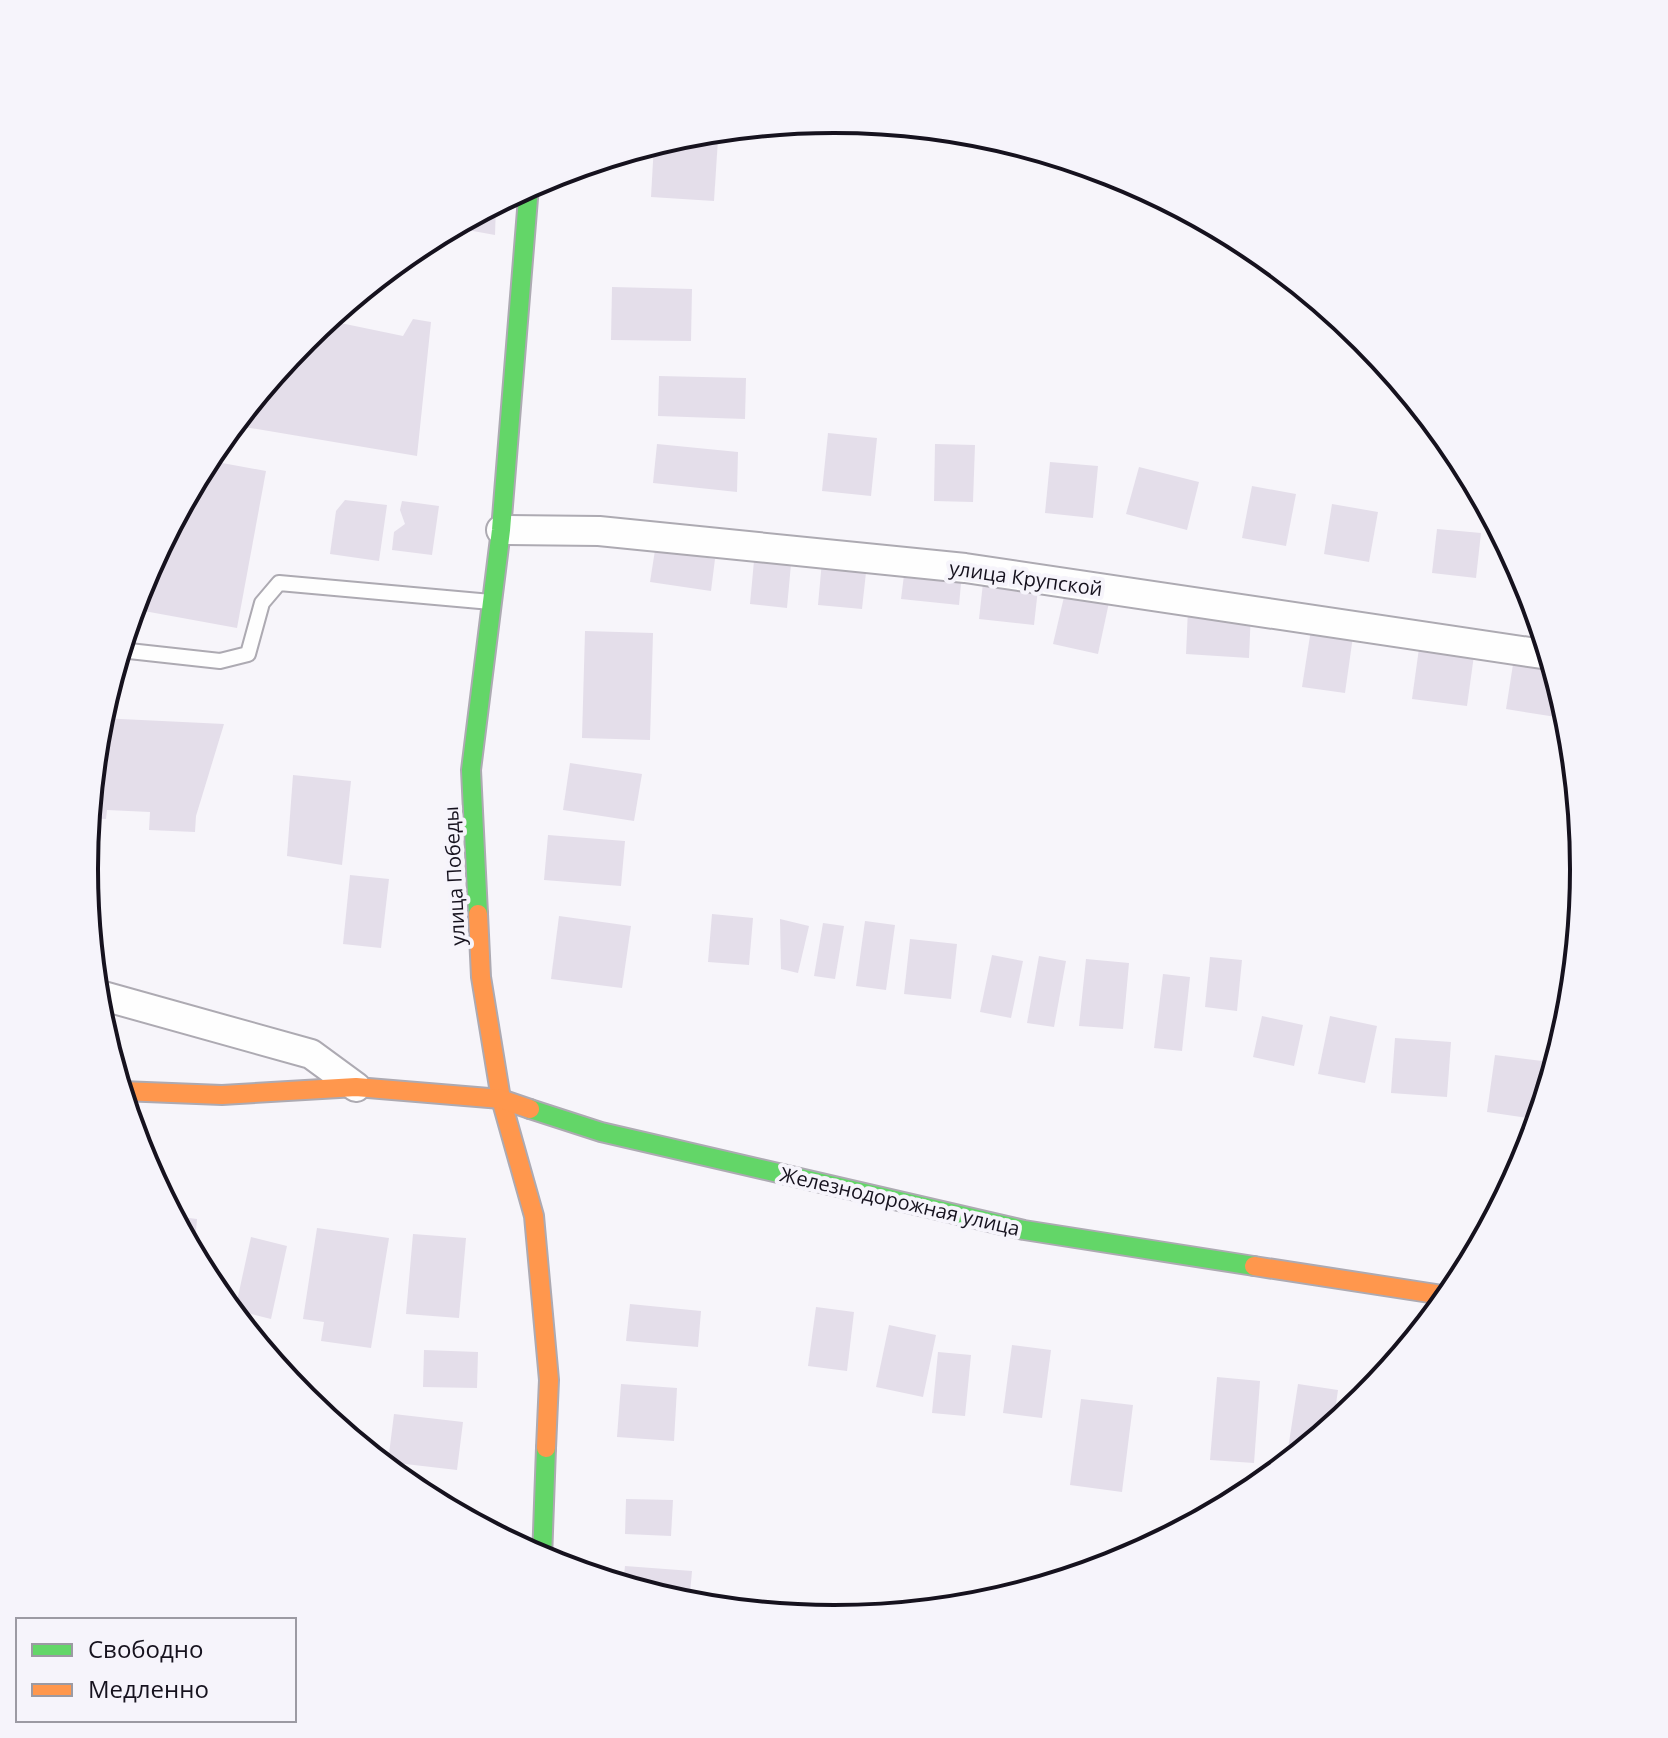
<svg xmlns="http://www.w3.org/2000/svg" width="1668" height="1738" font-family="'Open Sans',sans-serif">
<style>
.building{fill:#e4deea}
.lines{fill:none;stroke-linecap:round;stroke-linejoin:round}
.lane-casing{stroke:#adaab2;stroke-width:18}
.street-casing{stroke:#adaab2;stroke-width:32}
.fast-casing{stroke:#adaab2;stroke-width:22}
.slow-casing{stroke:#adaab2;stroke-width:22}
.lane{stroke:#fefefe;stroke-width:14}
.street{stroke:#fefefe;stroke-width:28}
.fast{stroke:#63d668;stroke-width:18}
.slow{stroke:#ff974d;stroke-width:18}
.labels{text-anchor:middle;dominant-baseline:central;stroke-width:8;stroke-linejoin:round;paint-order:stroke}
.street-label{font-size:20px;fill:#16121e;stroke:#f6f4fb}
.rim{fill:none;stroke:#16121e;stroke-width:4}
</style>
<rect width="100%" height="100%" fill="#f7f5fa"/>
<g class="building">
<path d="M679,136L718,139L714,201L651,197L654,144Z"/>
<path d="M496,203L495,235L451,227Z"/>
<path d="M612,287L692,289L691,341L611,340Z"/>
<path d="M413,319L431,322L417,456L233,425L304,338L326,320L403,336Z"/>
<path d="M659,376L746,378L745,419L658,416Z"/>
<path d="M828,433L877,438L871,496L822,491Z"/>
<path d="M657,444L738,452L737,492L653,483Z"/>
<path d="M935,444L975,445L973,502L934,501Z"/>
<path d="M206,460L266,471L237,628L133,609L141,582Z"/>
<path d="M1050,462L1098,466L1093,518L1045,513Z"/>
<path d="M1139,467L1199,482L1187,530L1126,514Z"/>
<path d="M1252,486L1296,494L1286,546L1242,538Z"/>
<path d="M345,500L387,505L379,561L330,554L336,511Z"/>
<path d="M402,501L439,506L432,555L392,550L394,532L405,524L400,510Z"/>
<path d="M1332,504L1378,512L1369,562L1324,554Z"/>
<path d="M1437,529L1481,533L1476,578L1432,573Z"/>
<path d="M655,550L715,559L711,591L650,582Z"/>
<path d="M755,550L792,553L787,608L750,604Z"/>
<path d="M823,550L868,554L862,609L818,605Z"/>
<path d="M905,567L962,573L959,605L901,599Z"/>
<path d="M983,583L1038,589L1034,625L979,619Z"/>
<path d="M1067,584L1111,593L1098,654L1053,644Z"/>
<path d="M1188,609L1251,611L1249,658L1186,654Z"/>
<path d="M1312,623L1354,629L1345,693L1302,687Z"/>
<path d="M585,631L653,633L650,740L582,738Z"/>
<path d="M1420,641L1475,648L1467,706L1412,699Z"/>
<path d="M1514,658L1552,664L1560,692L1556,717L1506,709Z"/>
<path d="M100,718L224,724L196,816L195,832L149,830L150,812L107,810L106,819L89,818Z"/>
<path d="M570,763L642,774L634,821L563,810Z"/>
<path d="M293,775L351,781L342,865L287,856Z"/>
<path d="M548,835L625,841L621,886L544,880Z"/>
<path d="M350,875L389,879L381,948L343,944Z"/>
<path d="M712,914L753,918L749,965L708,962Z"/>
<path d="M559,916L631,926L622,988L551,979Z"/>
<path d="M780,919L809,926L798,973L781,969Z"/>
<path d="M865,921L895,925L886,990L856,986Z"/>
<path d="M823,923L844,926L835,979L814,976Z"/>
<path d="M910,939L957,944L951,999L904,994Z"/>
<path d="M992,955L1023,961L1011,1018L980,1012Z"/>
<path d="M1039,956L1066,961L1054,1027L1027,1023Z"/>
<path d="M1210,957L1242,960L1237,1011L1205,1007Z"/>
<path d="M1086,959L1129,963L1123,1029L1079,1026Z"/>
<path d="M1163,974L1190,977L1182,1051L1154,1048Z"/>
<path d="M1262,1016L1303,1025L1294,1066L1253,1057Z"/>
<path d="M1330,1016L1377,1026L1365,1083L1318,1074Z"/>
<path d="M1395,1038L1451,1042L1447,1097L1391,1093Z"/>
<path d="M1495,1055L1542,1061L1534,1119L1487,1112Z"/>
<path d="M173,1216L197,1219L194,1254L189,1245Z"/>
<path d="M317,1228L389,1238L371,1348L321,1341L324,1322L303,1319Z"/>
<path d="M413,1234L466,1238L459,1318L406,1314Z"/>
<path d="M251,1237L287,1246L271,1319L235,1310Z"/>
<path d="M630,1304L701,1311L698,1347L626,1341Z"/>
<path d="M816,1307L854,1312L847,1371L808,1366Z"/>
<path d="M889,1325L936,1335L923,1397L876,1387Z"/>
<path d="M1012,1345L1051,1350L1042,1418L1003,1413Z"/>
<path d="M424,1350L478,1352L477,1388L423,1387Z"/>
<path d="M938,1352L971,1355L965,1416L932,1413Z"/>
<path d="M1217,1377L1260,1381L1254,1463L1210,1460Z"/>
<path d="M621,1384L677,1388L674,1441L617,1437Z"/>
<path d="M1298,1384L1338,1390L1333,1425L1301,1451L1288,1449Z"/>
<path d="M1081,1399L1133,1405L1122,1492L1070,1485Z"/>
<path d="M394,1414L463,1422L457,1470L388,1462Z"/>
<path d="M626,1499L673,1500L671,1536L625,1534Z"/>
<path d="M433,1501L462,1504L461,1516Z"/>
<path d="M625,1566L692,1571L689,1605L623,1585Z"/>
</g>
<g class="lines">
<g class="lane-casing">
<g id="lane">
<path d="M120,650L220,661L248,654L262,603L279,583L491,602"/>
<path d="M84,870H85"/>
</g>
</g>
<g class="street-casing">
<g id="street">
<path d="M501,530L599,531L965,568L1549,655"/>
<path d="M96,994L311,1054L356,1087"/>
</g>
</g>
<g class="fast-casing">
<g id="fast">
<path d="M478,914L471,770L501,530L529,186"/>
<path d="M530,1109L601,1132L1024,1230L1254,1266"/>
<path d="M542,1559L546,1448"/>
</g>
</g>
<g class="slow-casing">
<g id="slow">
<path d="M478,914L481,977L501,1099L534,1216L549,1380L546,1448"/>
<path d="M121,1091L222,1095L356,1087L501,1099L530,1109"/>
<path d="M1254,1266L1449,1296"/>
</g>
</g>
<use href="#lane" class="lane"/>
<use href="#street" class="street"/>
<use href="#fast" class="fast"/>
<use href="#slow" class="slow"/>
</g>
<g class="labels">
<g class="street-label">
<text transform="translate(1026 578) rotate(8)">улица Крупской</text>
<text transform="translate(454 876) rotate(-93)">улица Победы</text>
<text transform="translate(900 1201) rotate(13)">Железнодорожная улица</text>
</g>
</g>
<path d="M0 0H1668V1738H0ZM98 869a736 736 0 1 1 1472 0a736 736 0 1 1-1472 0Z" fill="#f6f4fb" fill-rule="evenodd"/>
<path class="rim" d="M98 869a736 736 0 1 1 1472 0a736 736 0 1 1-1472 0Z"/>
<rect x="16" y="1618" width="280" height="104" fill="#f6f4fb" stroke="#9c9aa3" stroke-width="2"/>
<rect x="32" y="1644" width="40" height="12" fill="#63d668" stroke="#9c9aa3" stroke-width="2"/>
<text x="88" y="1658" font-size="24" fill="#16121e">Свободно</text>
<rect x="32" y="1684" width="40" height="12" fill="#ff974d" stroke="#9c9aa3" stroke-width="2"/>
<text x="88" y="1698" font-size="24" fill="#16121e">Медленно</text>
</svg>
